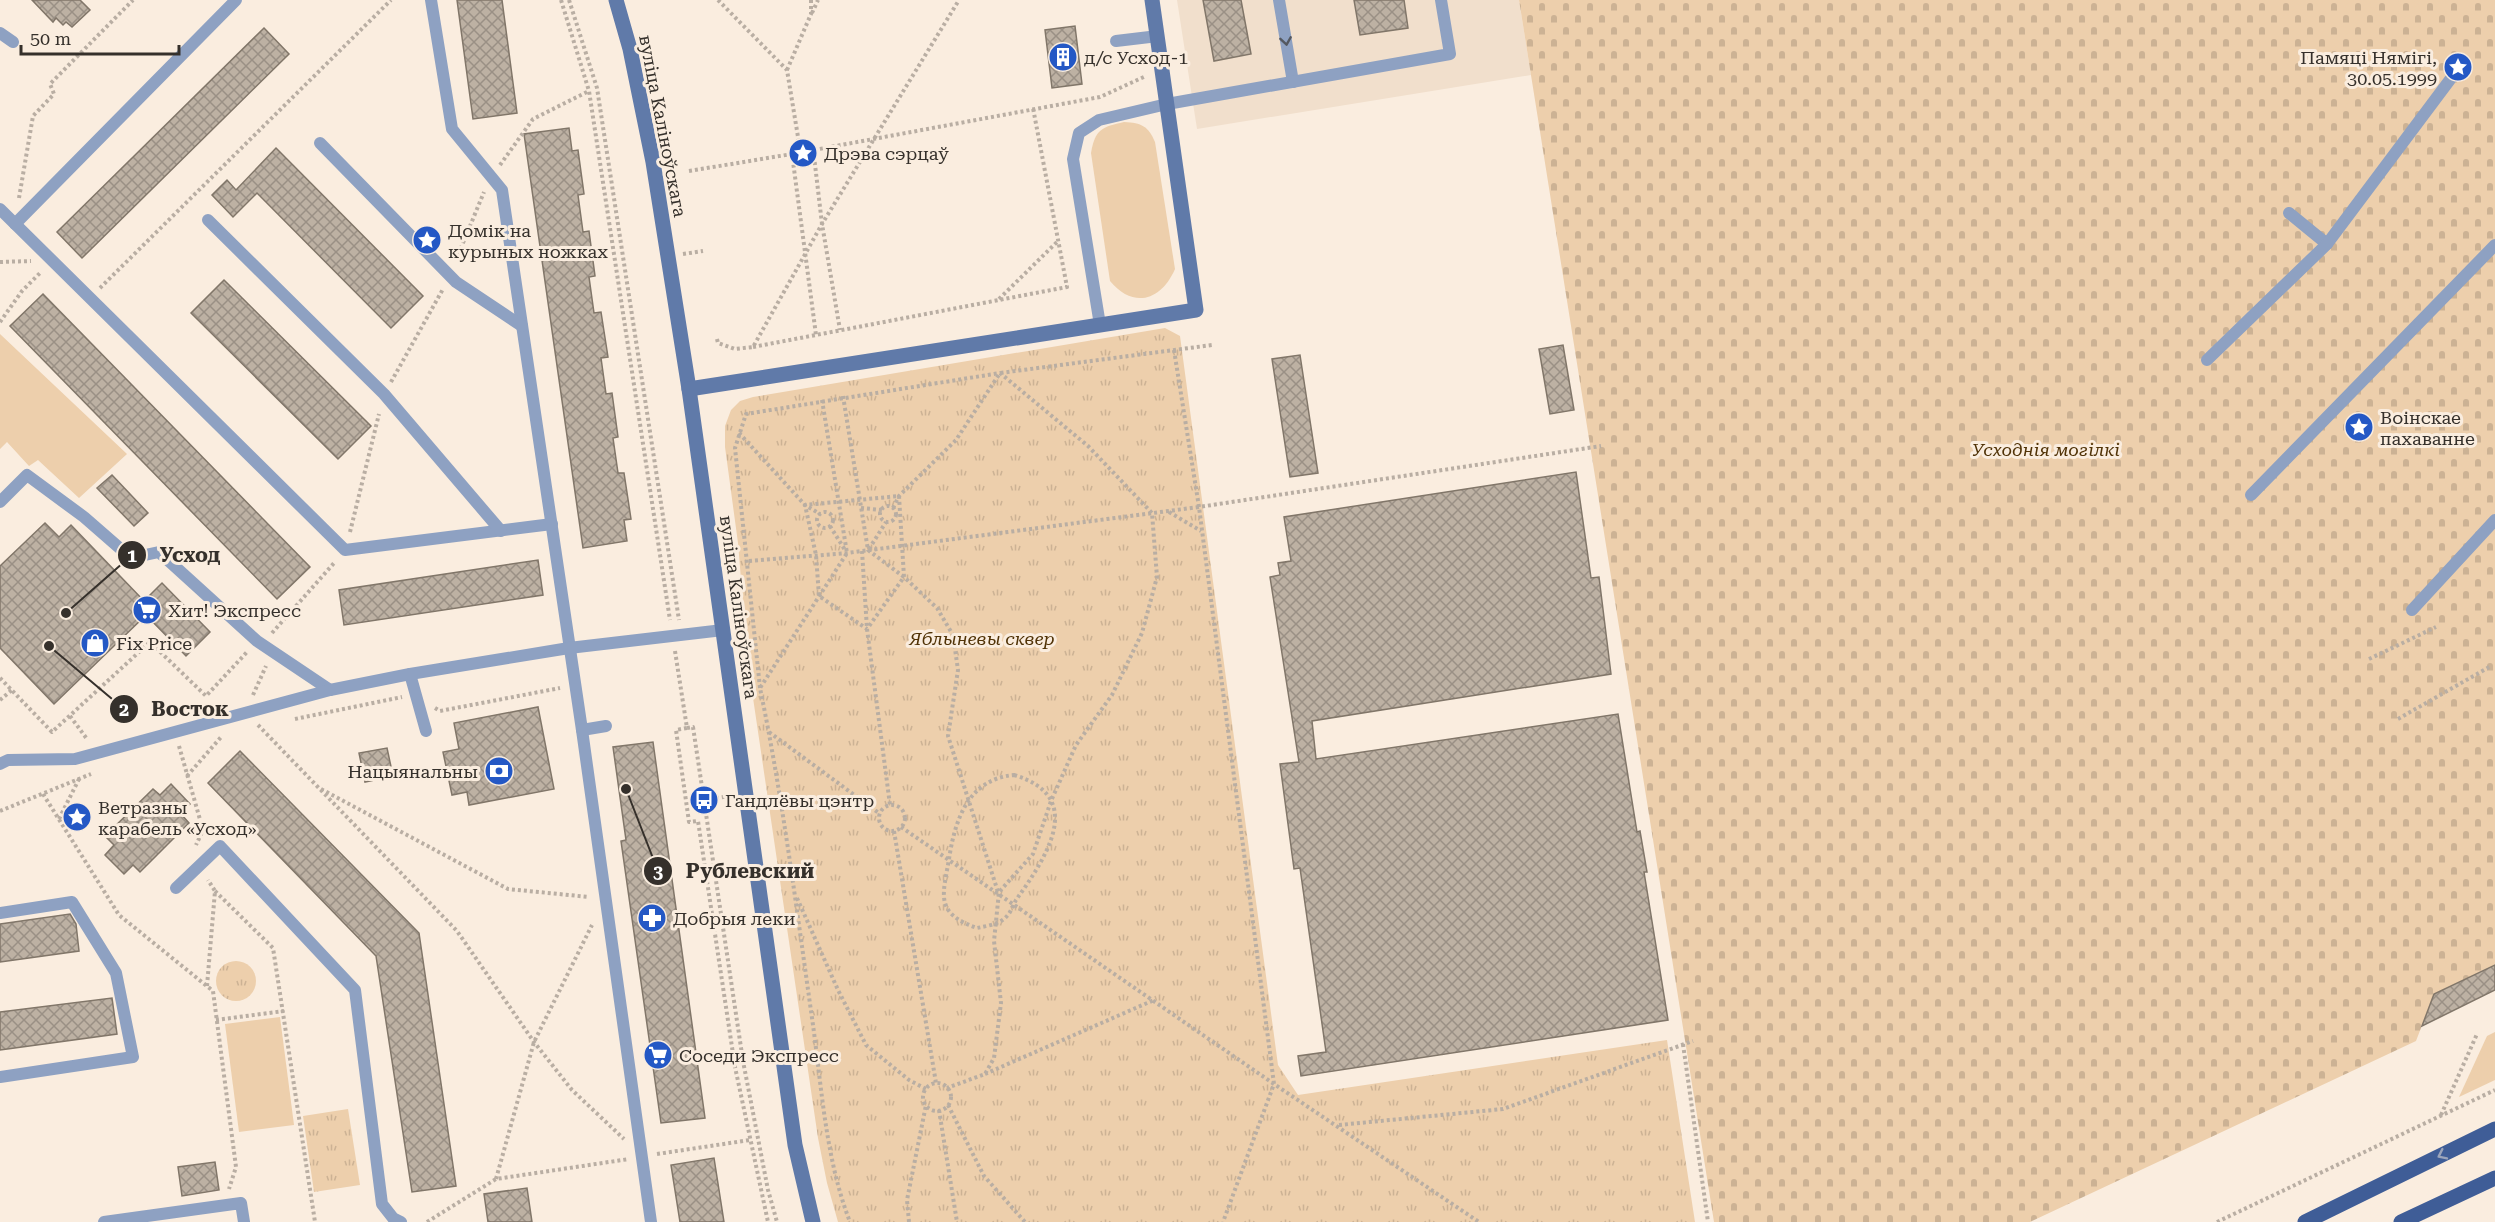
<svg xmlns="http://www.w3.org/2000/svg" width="2495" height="1222" font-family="'Roboto Serif',serif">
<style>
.built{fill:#f1dfcc}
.grass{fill:#edcfac}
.cemetery{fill:url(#cemetery-stones)}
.park{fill:url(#park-tufts)}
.building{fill:url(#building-cross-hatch);stroke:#817669;stroke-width:1.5}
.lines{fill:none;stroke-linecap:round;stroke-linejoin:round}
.path{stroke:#b9aea3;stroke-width:4;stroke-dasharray:3 3;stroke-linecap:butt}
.lane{stroke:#8ea1c2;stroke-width:12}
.secondary{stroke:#607aa9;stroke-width:15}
.primary{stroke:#3f5d97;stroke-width:15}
.oneway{stroke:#545860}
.oneway2{stroke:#9ca5bb}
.labels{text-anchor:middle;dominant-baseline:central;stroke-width:6;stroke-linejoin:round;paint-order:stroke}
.poi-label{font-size:18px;fill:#35302b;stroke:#faeddf;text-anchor:start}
.street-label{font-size:18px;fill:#35302b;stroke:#faeddf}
.park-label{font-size:18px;font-style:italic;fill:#513307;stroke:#faeddf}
.leader{fill:none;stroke:#35302b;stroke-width:2}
.callout-dot{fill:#35302b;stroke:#faeddf;stroke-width:2}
.mark-label{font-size:18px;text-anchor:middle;font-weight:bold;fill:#fff}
.callout-label{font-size:20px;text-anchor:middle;font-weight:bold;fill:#35302b;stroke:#faeddf;stroke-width:6;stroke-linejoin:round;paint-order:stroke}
</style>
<defs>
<pattern id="cemetery-stones" width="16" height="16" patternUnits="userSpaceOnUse" patternTransform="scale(1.5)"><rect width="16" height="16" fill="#edcfac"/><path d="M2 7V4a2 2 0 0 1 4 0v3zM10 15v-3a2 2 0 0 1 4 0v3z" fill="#ccb294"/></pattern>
<pattern id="park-tufts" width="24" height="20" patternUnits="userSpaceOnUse" patternTransform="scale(1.5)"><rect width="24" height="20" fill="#edcfac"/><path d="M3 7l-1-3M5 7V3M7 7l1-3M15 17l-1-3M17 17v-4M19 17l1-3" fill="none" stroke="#ccb294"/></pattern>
<pattern id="building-cross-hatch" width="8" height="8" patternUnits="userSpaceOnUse" patternTransform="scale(1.5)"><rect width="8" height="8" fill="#bdb1a3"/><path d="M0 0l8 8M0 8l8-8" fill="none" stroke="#9a9085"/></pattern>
</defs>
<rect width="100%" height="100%" fill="#faeddf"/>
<path class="built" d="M1177,0H1519L1531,75L1197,129Z"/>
<g class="grass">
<path d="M1124,122C1142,123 1148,126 1155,142L1175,269C1161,301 1133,309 1110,281L1091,153C1095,129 1102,127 1124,122Z"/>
<path d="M0,334L127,454L79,498L38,460L29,466L7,442L0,449Z"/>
<path d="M280,1017L294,1125L239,1132L225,1024Z"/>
<path d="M2495,1032V1080L2459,1097L2487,1036Z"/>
</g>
<path class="cemetery" d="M1519,0H2495V965L2434,994L2416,1041L2030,1222H1714Z"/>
<g class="park">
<path d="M1165,328L1180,336L1278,1065L1298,1095L1667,1040L1695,1222H838L827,1183L818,1138L748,664L738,543L725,447V426L731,410L740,401L753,397Z"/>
<circle cx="236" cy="981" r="20"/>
<path d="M348,1109L360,1185L314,1192L303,1116Z"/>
</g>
<g class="building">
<path d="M32,0H80L90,10L72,27L66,22L63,25L56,18L53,22Z"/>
<path d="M457,0H502L517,113L473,119Z"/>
<path d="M1203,0H1241L1251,54L1214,61Z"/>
<path d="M1354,0H1404L1408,28L1360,35Z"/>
<path d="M1075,26L1082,84L1052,88L1045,30Z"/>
<path d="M264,28L289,54L82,258L57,232Z"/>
<path d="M569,128L572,151L578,150L584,194L578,195L583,232L589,231L595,276L589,277L594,313L601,312L608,357L601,358L606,394L612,393L618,437L613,438L618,473H624L631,519L624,520L627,541L583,548L524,134Z"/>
<path d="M276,148L423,296L391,328L257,193L233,217L212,195L227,180L236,190Z"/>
<path d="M224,280L371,426L338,459L191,313Z"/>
<path d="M43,294L310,567L277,599L10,326Z"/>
<path d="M1563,345L1574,410L1550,414L1539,349Z"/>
<path d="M1300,355L1318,473L1290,477L1272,359Z"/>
<path d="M1576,472L1591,578L1599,577L1611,674L1312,721L1316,759L1618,714L1637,832L1640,831L1647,872H1644L1668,1020L1301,1076L1298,1056L1326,1052L1300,868L1294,869L1280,764L1299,762L1270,577L1280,575L1278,563L1291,561L1284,517Z"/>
<path d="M112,475L148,513L134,526L97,488Z"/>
<path d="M45,523L59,537L71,525L144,601L162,583L210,632L186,656L146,615L54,704L0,648V566Z"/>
<path d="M538,560L543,595L344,625L339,590Z"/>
<path d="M538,707L554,789L469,805L467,792L452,795L443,752L459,749L454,723Z"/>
<path d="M653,742L705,1118L661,1123L621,841L626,840L613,747Z"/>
<path d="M387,748L393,776L365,782L359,753Z"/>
<path d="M240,751L419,933L456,1186L412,1192L376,956L208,783Z"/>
<path d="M171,784L190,804L181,814L189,823L140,872L133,865L124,874L105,855L114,845L105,836L153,789L160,795Z"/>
<path d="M70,914L76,924L79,951L0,962V924Z"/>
<path d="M2495,965V990L2422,1026L2434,994Z"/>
<path d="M112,998L117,1034L0,1050V1012Z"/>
<path d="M714,1158L724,1222H680L671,1165Z"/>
<path d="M215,1162L219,1190L182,1196L178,1167Z"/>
<path d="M527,1188L532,1222H488L484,1194Z"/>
</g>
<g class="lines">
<g class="path">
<path d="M561,0L589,91L670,620"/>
<path d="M569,0L597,88L679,620"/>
<path d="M718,0L787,70L799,143"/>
<path d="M812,13L818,0"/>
<path d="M787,70L811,14V0"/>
<path d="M814,150L1100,97L1146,76"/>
<path d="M814,156L822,224L840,330"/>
<path d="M794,159L801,164L809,162L814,155L812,147L804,142L799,143L792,154L816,335"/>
<path d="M500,165L533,119L589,91"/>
<path d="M689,171L792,154"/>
<path d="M19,198L33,116L54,94L50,84L133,0"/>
<path d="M683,254L703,251"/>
<path d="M456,260L484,192"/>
<path d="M0,262L31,261"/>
<path d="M100,288L391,0"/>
<path d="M999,299L1058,241"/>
<path d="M0,322L22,291L41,272"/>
<path d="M717,339L718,343L735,349L753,347L822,224L959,0"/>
<path d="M753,347L1067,287L1033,108"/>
<path d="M1174,350L1199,507L1601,446"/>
<path d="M391,382L443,289"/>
<path d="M843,396L868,550L904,577L937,608L953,635L958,670L948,736L998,892"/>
<path d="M822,400L847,553L760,688C783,799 797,913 813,1025C822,1091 826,1160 850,1222"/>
<path d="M739,433L805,505L820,514"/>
<path d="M899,496L904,577L867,629L819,596L816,555L805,505Z"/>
<circle cx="888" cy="514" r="8"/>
<path d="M861,508L882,510"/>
<path d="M893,508L899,496L956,440L1000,373L1212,345"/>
<path d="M1169,512L1201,531"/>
<circle cx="825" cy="520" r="8"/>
<path d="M830,526L845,550"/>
<path d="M350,532L379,414"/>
<path d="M869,549L886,522"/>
<path d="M862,551L867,629L890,805"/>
<path d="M749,561L847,553L1199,507L1274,1084L1223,1222"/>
<path d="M272,633L335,562"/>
<path d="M675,651L687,728L676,730L689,822L698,821L735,1067L768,1222"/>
<path d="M2369,659L2436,627"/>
<path d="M0,678L52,732L150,642L206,696L248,651"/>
<path d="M760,688L735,448L746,414L1000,373L1088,446L1152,513L1157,577L1142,633L1112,695L1076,745L1051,801L1033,854L999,892L994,941L1001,1003L994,1058L985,1074L947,1088"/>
<path d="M253,695L266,666"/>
<path d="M0,700L12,690"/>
<path d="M435,708L440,711L560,688"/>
<path d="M70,716L87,739"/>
<path d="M295,719L402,697"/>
<path d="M2398,719L2491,666"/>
<path d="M258,725L457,931L534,1042L572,1090L624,1139"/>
<path d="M687,728L693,727L743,1061L768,1190L777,1222"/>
<path d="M769,732L880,814"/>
<path d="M179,746L203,830L196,845"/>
<path d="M1014,775C1088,797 1045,859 1016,900C1013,905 1011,912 1007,916C1000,924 987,926 977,928C934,913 943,895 949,859C955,820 968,779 1014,775Z"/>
<path d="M187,776L222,736"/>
<path d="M321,789L508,889L589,897"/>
<path d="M43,794L119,915L213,991L236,1167L229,1189"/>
<path d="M704,800L730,796"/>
<circle cx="892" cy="818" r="13"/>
<path d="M0,811L91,774"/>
<path d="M59,819L79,779"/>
<path d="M901,827L1274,1084L1479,1222"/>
<path d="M894,831L936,1083"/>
<path d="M215,891L273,948L315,1222"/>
<path d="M797,898L838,990L866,1045L909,1080L926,1089"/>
<path d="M207,986L215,891L208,880"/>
<path d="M216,1020L284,1011"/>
<path d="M1683,1044L1708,1222"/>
<path d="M985,1074L1154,1000"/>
<circle cx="937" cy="1097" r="14"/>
<path d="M948,1105L984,1176L1025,1222"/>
<path d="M939,1110L957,1222"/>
<path d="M2441,1115L2477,1034"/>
<path d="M1339,1125L1503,1109L1693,1041"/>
<path d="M657,1154L750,1140"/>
<path d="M496,1179L534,1042L592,925"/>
<path d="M427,1222L496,1179L629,1159"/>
<path d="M909,1222L907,1200L926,1105"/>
<path d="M2217,1222L2495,1090"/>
</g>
<g class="lane">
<path d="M431,0L452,129L502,190L582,730L651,1222"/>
<path d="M1279,0L1293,82"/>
<path d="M0,33L13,42"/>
<path d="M1116,41L1158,36"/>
<path d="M320,143L456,282L522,326"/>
<path d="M0,209L345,550L552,524"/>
<path d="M2289,213L2327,244"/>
<path d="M208,220L384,394L501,531"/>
<path d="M15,224L236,0"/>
<path d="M1100,325L1073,159L1079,133L1099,120L1167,104L1450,54L1441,0"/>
<path d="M2207,360L2327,244L2455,73"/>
<path d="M2251,495L2495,245"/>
<path d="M0,502L27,475L84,517L131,558L159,552L257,641L330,690"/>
<path d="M2412,610L2495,520"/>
<path d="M410,674L426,731"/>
<path d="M582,730L606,726"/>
<path d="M0,764L8,760L75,759L330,690L410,674L569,648L723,630"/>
<path d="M176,888L220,846L355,990L382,1204L393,1218L401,1222"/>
<path d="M0,913L72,902L116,973L133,1057L0,1077"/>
<path d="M104,1222L241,1203L244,1222"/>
</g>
<g class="secondary">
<path d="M616,0L630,49L653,162L689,389L795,1145L813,1222"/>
<path d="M689,389L1196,310L1152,0"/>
</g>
<g class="primary">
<path d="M2305,1222L2495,1129"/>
<path d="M2401,1222L2495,1178"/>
</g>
</g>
<defs><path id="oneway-chevron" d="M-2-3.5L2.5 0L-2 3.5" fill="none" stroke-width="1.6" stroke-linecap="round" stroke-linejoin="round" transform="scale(1.5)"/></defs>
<use class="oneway" href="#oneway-chevron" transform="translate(1286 41) rotate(81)"/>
<use class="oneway2" href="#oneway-chevron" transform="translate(2442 1155) rotate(154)"/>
<defs>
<g id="building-disc" transform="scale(1.5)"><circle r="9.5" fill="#2458c5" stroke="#faeddf"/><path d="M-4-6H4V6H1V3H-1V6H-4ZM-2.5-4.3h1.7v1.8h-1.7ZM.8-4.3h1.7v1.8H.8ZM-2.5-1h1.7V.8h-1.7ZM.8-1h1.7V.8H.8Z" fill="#fff"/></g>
<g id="sight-disc" transform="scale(1.5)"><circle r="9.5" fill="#2458c5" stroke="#faeddf"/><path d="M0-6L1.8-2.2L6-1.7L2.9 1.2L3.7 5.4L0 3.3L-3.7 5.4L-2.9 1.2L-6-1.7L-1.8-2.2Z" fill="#fff"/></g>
<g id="supermarket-disc" transform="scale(1.5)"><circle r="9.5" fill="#2458c5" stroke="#faeddf"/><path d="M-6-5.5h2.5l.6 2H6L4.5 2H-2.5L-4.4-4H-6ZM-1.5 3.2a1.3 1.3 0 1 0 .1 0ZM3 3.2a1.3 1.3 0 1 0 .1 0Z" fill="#fff"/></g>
<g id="shop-disc" transform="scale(1.5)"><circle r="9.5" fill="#2458c5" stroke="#faeddf"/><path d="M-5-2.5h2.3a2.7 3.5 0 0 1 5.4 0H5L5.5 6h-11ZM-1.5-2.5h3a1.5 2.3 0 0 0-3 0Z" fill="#fff"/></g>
<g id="bank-disc" transform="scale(1.5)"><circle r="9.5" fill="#2458c5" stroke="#faeddf"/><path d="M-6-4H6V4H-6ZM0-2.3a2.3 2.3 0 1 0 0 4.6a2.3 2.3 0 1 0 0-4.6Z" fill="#fff"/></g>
<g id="bus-disc" transform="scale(1.5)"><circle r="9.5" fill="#2458c5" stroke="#faeddf"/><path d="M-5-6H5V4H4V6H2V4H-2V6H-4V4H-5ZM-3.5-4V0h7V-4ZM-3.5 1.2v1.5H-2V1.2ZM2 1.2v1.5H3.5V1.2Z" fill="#fff"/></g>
<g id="pharmacy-disc" transform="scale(1.5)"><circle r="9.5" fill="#2458c5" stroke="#faeddf"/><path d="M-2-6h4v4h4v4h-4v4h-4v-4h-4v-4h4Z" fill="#fff"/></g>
</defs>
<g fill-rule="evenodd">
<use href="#building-disc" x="1063" y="57"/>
<use href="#sight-disc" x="2458" y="67"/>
<use href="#sight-disc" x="803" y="153"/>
<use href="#sight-disc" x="427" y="240"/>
<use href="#sight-disc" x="2359" y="427"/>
<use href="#supermarket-disc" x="147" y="610"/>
<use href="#shop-disc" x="95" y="643"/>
<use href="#bank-disc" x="499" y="771"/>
<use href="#bus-disc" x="704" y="800"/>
<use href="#sight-disc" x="77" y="817"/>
<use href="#pharmacy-disc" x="652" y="918"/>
<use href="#supermarket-disc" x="658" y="1055"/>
</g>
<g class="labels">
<g class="poi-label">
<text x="1084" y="57">д/с Усход-1</text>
<text x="2437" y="57" text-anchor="end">Памяці Нямігі,<tspan x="2437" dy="21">30.05.1999</tspan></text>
<text x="824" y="153">Дрэва сэрцаў</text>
<text x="448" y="230">Домік на<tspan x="448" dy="21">курыных ножках</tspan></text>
<text x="2380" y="417">Воінскае<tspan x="2380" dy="21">пахаванне</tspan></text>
<text x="168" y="610">Хит! Экспресс</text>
<text x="116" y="643">Fix Price</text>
<text x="478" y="771" text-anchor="end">Нацыянальны</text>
<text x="725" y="800">Гандлёвы цэнтр</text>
<text x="98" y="807">Ветразны<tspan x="98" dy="21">карабель «Усход»</tspan></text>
<text x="673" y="918">Добрыя леки</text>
<text x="679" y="1055">Соседи Экспресс</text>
</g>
<g class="street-label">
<text transform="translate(663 126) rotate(79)">вуліца Каліноўскага</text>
<text transform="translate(739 607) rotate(82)">вуліца Каліноўскага</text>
</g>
<g class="park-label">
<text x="2046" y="449">Усходнія могілкі</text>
<text x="982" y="638">Яблыневы сквер</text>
</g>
</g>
<path class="leader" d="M66 613L132 555M49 646L124 709M626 789L658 871"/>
<g class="callout-dot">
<circle cx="66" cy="613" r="6"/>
<circle cx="49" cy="646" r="6"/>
<circle cx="626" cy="789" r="6"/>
<circle cx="132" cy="555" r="15"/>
<circle cx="124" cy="709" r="15"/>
<circle cx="658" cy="871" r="15"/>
</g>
<g class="mark-label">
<text x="132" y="562">1</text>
<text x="124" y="716">2</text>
<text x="658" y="878">3</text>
</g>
<g class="callout-label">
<text x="190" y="562">Усход</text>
<text x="190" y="716">Восток</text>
<text x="750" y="878">Рублевский</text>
</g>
<path d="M21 45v9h158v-9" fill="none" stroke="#35302b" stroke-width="3"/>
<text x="30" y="45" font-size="18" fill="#35302b" stroke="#faeddf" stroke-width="4.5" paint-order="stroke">50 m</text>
</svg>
